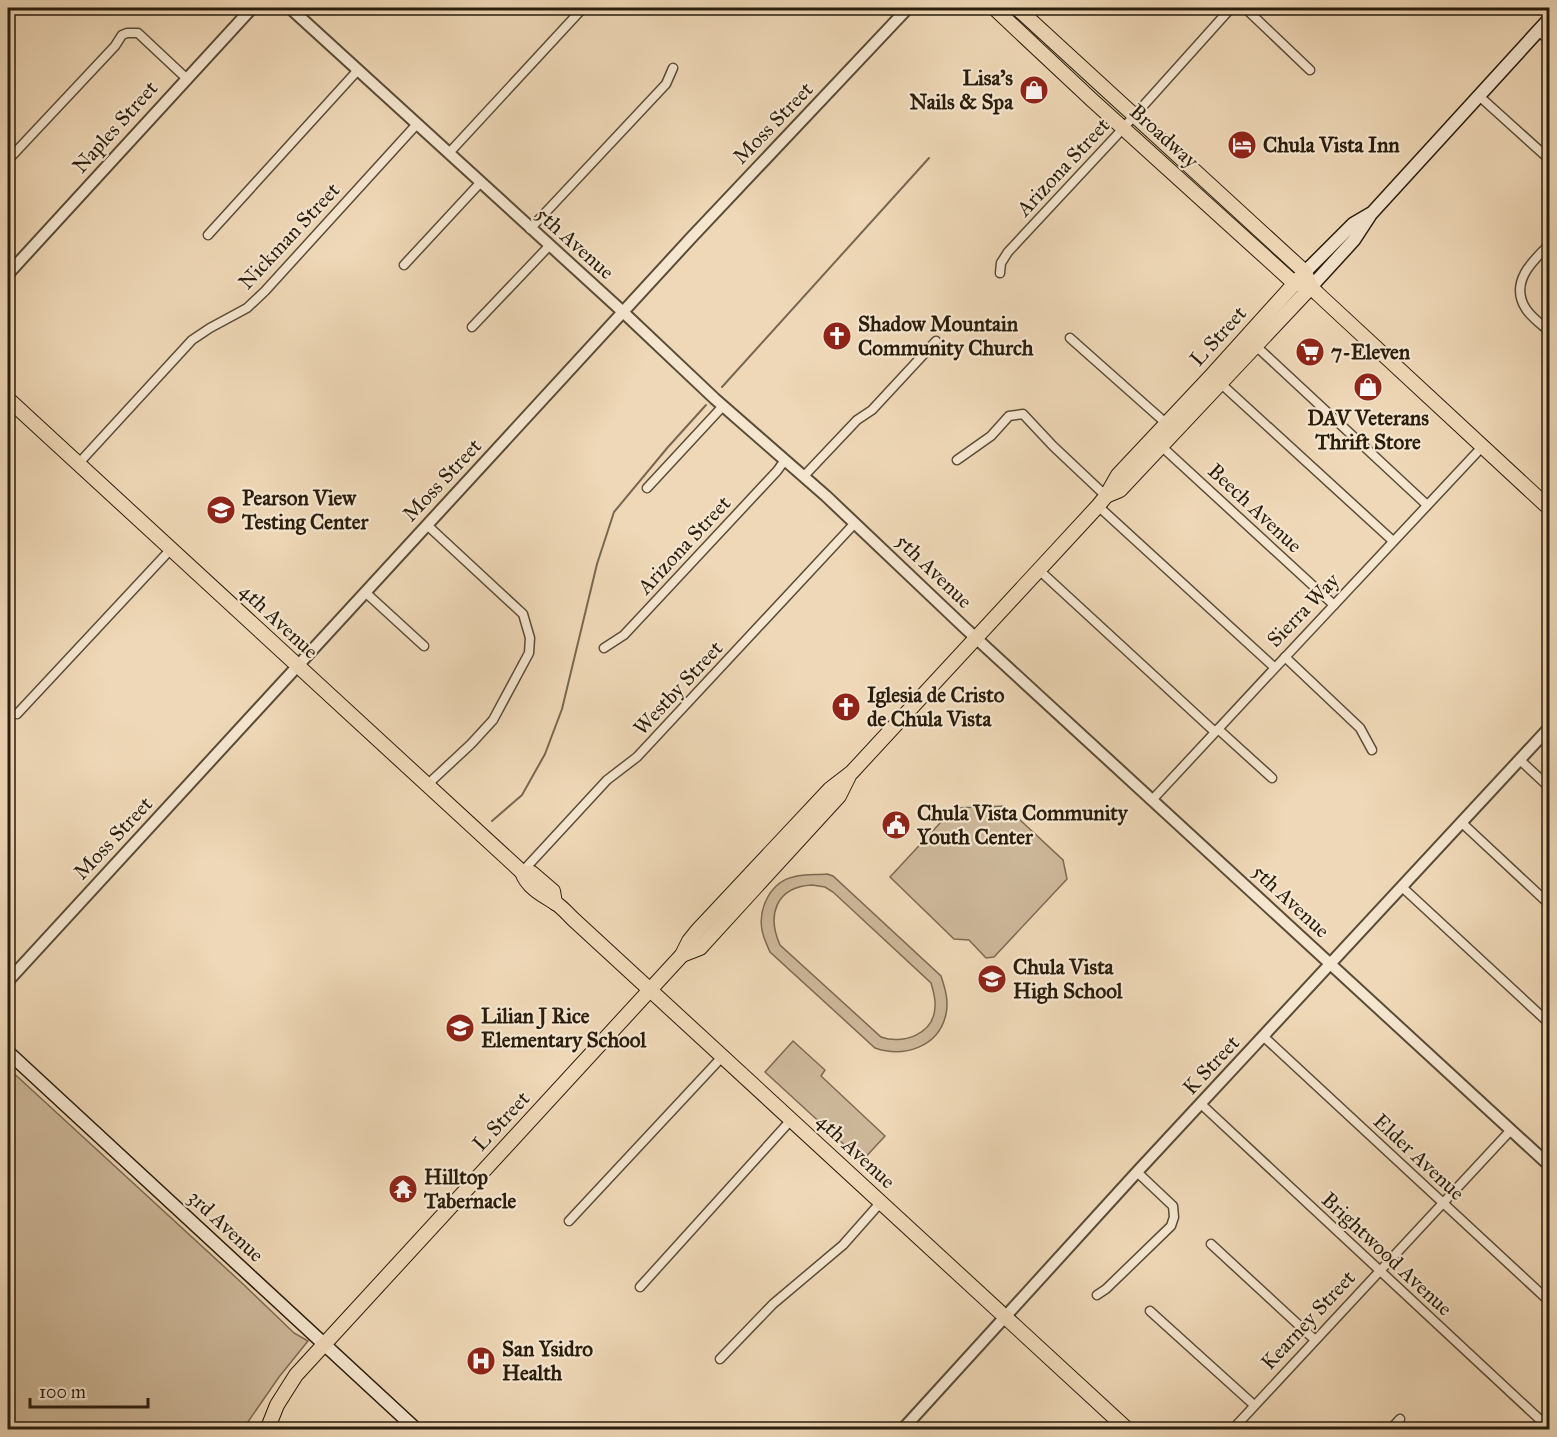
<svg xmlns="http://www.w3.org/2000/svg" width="1557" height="1437" font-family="'IM FELL Great Primer',serif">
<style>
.green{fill:#cdb89a;stroke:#7b6a53;stroke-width:1.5;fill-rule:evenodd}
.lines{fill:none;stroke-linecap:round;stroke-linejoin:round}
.stream{stroke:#786750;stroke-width:2}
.minor-casing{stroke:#5a4c37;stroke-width:11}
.tertiary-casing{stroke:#5a4c37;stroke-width:14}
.secondary-casing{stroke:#291d0c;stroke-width:15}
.primary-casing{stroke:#291d0c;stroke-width:16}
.minor{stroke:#f5e6d0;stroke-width:8}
.tertiary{stroke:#f5e6d0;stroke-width:10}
.secondary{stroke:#f5e6d0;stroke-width:12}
.primary{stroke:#efd8b7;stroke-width:14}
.labels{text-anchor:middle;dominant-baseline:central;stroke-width:4.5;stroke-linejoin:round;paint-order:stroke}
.poi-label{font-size:21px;font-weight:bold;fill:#291d0c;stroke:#f5e6d0;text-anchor:start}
.street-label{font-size:21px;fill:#291d0c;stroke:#f5e6d0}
</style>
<rect width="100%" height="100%" fill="#efd8b7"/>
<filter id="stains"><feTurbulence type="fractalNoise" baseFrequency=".00333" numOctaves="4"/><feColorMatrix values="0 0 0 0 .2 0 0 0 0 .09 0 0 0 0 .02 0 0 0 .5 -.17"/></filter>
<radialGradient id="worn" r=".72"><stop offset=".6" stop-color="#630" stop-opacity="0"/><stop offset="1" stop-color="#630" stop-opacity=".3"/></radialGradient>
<g class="green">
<path d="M1005,806L1063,860L1067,879L994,957L986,958L969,940L954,939L890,877L954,808Z"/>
<path d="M827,874L833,876L941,976C945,988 949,1001 946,1014C939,1047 904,1058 875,1048L770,952C767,945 763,937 762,930C758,908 771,882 793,877C804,874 816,875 827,874ZM812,885L825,887L833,892L931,983C933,990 936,999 935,1007C934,1034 903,1045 881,1037L780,945C767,916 775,887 812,885Z"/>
<path d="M793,1041L825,1070L821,1076L885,1136L862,1161L765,1072Z"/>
<path d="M8,1068L243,1284L294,1333L308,1341L279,1377L243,1429H8Z"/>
</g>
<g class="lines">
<g class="stream">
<path d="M722,387L929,158"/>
<path d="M492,821L522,795L545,754L562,709L597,564L614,512L668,447L706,405"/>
</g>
<g class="minor-casing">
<g id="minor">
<path d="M1245,8L1310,70"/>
<path d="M8,10L10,8"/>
<path d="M1538,31L1550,41"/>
<path d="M1478,95L1550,160"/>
<path d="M449,153L583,8"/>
<path d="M8,160L115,46L122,35L127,33H138L186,78"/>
<path d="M530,229L666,84L673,68"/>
<path d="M208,235L358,70"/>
<path d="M1550,244C1532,261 1509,283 1526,309C1531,317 1542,325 1550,332"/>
<path d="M404,265L480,183"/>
<path d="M1000,273L1001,263L1008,252L1117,135L1231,8"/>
<path d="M472,327L550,245"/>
<path d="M1070,338L1168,425"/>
<path d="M1256,346L1427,505"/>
<path d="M1218,381L1393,541"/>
<path d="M1160,445L1334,605"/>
<path d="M957,460L991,436L1009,416L1023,414L1053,446L1106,496"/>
<path d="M79,463L192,340L210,328L247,308L265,291L417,124"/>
<path d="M804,476L857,420L872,410L936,341"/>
<path d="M647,488L723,406"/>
<path d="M1098,506L1274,667"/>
<path d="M1039,570L1215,732"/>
<path d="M365,592L424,646"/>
<path d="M604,648L624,635L777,471L785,460"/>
<path d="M1285,657L1360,728L1372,750"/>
<path d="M17,714L171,549"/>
<path d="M1218,729L1272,778"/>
<path d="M1520,760L1550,788"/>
<path d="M427,785L471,744L493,720L529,653L530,638L523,614L427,525"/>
<path d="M1153,799C1262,681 1372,565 1482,447"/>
<path d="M1461,822L1550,905"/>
<path d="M522,872L607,780L637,757L855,523"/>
<path d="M1402,887L1550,1024"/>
<path d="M1264,1037L1550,1302"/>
<path d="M1201,1104L1550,1429"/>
<path d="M569,1221L722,1057"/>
<path d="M1211,1244L1315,1340"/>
<path d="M640,1287L791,1120"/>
<path d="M1097,1295L1106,1289L1171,1226L1174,1217L1173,1206L1137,1172"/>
<path d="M1150,1311L1254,1405"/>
<path d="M720,1359L773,1304L843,1245L881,1202"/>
<path d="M1232,1430L1510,1131"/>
<path d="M1390,1430L1400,1419"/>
</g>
</g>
<g class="tertiary-casing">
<g id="tertiary">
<path d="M290,8L623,312L715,399L826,496L965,628L1550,1166"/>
<path d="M8,274L252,8"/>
<path d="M8,981L690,239L908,8"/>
<path d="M902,1430L1137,1172L1550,727"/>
</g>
</g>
<g class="secondary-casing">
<g id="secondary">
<path d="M1305,272L1353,224L1370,214"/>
<path d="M1311,287L1354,240L1371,214L1550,18"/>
<path d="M8,1052L417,1430"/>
</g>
</g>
<g class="primary-casing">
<g id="primary">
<path d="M994,8L1092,100L1294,283L1303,285"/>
<path d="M1017,8L1305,272L1311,287L1318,294L1550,509"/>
<path d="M8,399L522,872C527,887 542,895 554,902C561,906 567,913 573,919L1128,1430"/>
<path d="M1108,495L1120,490L1311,287"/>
<path d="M522,872L532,873L553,891L555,903"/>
<path d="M682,955L700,948L839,796L849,776"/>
<path d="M267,1430L277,1405L296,1375L682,955L689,941L697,931L830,789L852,772L1098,506L1106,496L1118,475L1212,375L1305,272"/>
</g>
</g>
<use href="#minor" class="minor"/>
<use href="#tertiary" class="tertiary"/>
<use href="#secondary" class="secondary"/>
<use href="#primary" class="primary"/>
</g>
<defs>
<g id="shop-disc" transform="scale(1.5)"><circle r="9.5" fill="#8f2418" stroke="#f5e6d0"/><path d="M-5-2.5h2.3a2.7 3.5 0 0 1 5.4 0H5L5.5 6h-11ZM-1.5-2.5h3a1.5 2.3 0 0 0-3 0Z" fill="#fff"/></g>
<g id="hotel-disc" transform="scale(1.5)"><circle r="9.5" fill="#8f2418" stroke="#f5e6d0"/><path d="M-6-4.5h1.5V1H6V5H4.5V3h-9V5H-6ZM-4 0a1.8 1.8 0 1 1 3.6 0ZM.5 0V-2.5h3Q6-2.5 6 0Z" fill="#fff"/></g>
<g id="church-disc" transform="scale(1.5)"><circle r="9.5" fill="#8f2418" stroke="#f5e6d0"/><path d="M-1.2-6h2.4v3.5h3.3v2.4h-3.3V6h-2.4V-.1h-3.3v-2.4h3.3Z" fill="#fff"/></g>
<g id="supermarket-disc" transform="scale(1.5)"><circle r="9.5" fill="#8f2418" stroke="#f5e6d0"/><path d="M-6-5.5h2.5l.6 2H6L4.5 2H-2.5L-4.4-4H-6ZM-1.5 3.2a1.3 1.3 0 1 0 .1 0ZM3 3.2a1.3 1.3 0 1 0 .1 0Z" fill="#fff"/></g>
<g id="school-disc" transform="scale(1.5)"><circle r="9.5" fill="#8f2418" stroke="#f5e6d0"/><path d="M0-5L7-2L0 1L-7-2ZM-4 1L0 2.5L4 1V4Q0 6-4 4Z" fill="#fff"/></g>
<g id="civic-disc" transform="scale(1.5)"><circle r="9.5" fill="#8f2418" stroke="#f5e6d0"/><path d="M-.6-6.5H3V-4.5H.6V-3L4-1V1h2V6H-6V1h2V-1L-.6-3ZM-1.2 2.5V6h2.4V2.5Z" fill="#fff"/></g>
<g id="temple-disc" transform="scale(1.5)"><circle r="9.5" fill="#8f2418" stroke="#f5e6d0"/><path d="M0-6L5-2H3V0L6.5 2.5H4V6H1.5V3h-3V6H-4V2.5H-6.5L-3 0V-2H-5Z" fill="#fff"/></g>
<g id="hospital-disc" transform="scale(1.5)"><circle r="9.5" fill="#8f2418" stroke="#f5e6d0"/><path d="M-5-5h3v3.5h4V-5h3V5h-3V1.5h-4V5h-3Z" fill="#fff"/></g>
</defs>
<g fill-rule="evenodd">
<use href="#shop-disc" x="1034" y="90"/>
<use href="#hotel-disc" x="1242" y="145"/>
<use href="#church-disc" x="837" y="336"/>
<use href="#supermarket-disc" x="1310" y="352"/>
<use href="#shop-disc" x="1368" y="387"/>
<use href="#school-disc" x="221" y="510"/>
<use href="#church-disc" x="846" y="707"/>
<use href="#civic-disc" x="896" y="825"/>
<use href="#school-disc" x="992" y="979"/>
<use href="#school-disc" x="460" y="1028"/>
<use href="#temple-disc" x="403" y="1189"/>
<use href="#hospital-disc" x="481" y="1361"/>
</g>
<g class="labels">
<g class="poi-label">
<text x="1013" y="78" text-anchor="end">Lisa's<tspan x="1013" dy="24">Nails &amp; Spa</tspan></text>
<text x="1263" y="145">Chula Vista Inn</text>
<text x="858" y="324">Shadow Mountain<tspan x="858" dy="24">Community Church</tspan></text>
<text x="1331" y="352">7-Eleven</text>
<text x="1368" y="418" text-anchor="middle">DAV Veterans<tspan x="1368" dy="24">Thrift Store</tspan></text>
<text x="242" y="498">Pearson View<tspan x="242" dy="24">Testing Center</tspan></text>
<text x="867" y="695">Iglesia de Cristo<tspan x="867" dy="24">de Chula Vista</tspan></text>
<text x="917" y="813">Chula Vista Community<tspan x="917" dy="24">Youth Center</tspan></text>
<text x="1013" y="967">Chula Vista<tspan x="1013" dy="24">High School</tspan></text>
<text x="481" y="1016">Lilian J Rice<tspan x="481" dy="24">Elementary School</tspan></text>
<text x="424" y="1177">Hilltop<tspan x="424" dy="24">Tabernacle</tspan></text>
<text x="502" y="1349">San Ysidro<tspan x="502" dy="24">Health</tspan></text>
</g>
<g class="street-label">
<text transform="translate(773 123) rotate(-46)">Moss Street</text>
<text transform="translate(115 127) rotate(-48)">Naples Street</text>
<text transform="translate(1164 136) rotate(42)">Broadway</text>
<text transform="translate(1063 167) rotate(-47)">Arizona Street</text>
<text transform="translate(289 236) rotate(-47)">Nickman Street</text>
<text transform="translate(575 243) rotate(42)">5th Avenue</text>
<text transform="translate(1218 336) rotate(-48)">L Street</text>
<text transform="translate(442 480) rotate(-47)">Moss Street</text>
<text transform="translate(1255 508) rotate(43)">Beech Avenue</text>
<text transform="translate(684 545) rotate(-47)">Arizona Street</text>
<text transform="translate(934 571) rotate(44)">5th Avenue</text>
<text transform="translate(1303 610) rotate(-46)">Sierra Way</text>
<text transform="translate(279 621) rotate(43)">4th Avenue</text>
<text transform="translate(678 688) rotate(-47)">Westby Street</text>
<text transform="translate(113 838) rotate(-47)">Moss Street</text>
<text transform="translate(1291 901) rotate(43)">5th Avenue</text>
<text transform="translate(1211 1065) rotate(-47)">K Street</text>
<text transform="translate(501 1121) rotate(-47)">L Street</text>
<text transform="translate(856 1151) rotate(43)">4th Avenue</text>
<text transform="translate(1419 1157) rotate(43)">Elder Avenue</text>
<text transform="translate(226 1226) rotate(43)">3rd Avenue</text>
<text transform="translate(1387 1254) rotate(43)">Brightwood Avenue</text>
<text transform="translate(1308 1320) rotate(-47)">Kearney Street</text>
</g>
</g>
<rect width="1557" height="1437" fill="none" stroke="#efd8b7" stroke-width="30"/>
<rect x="9" y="9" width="1539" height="1419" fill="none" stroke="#291d0c" stroke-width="3"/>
<rect x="15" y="15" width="1527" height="1407" fill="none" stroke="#291d0c" stroke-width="1.5"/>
<path d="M30 1398v9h118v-9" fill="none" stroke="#291d0c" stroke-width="3"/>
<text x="39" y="1398" font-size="18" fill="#291d0c" stroke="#f5e6d0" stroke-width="4.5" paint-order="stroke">100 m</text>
<rect width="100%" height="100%" filter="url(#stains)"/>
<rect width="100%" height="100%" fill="url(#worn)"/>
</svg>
